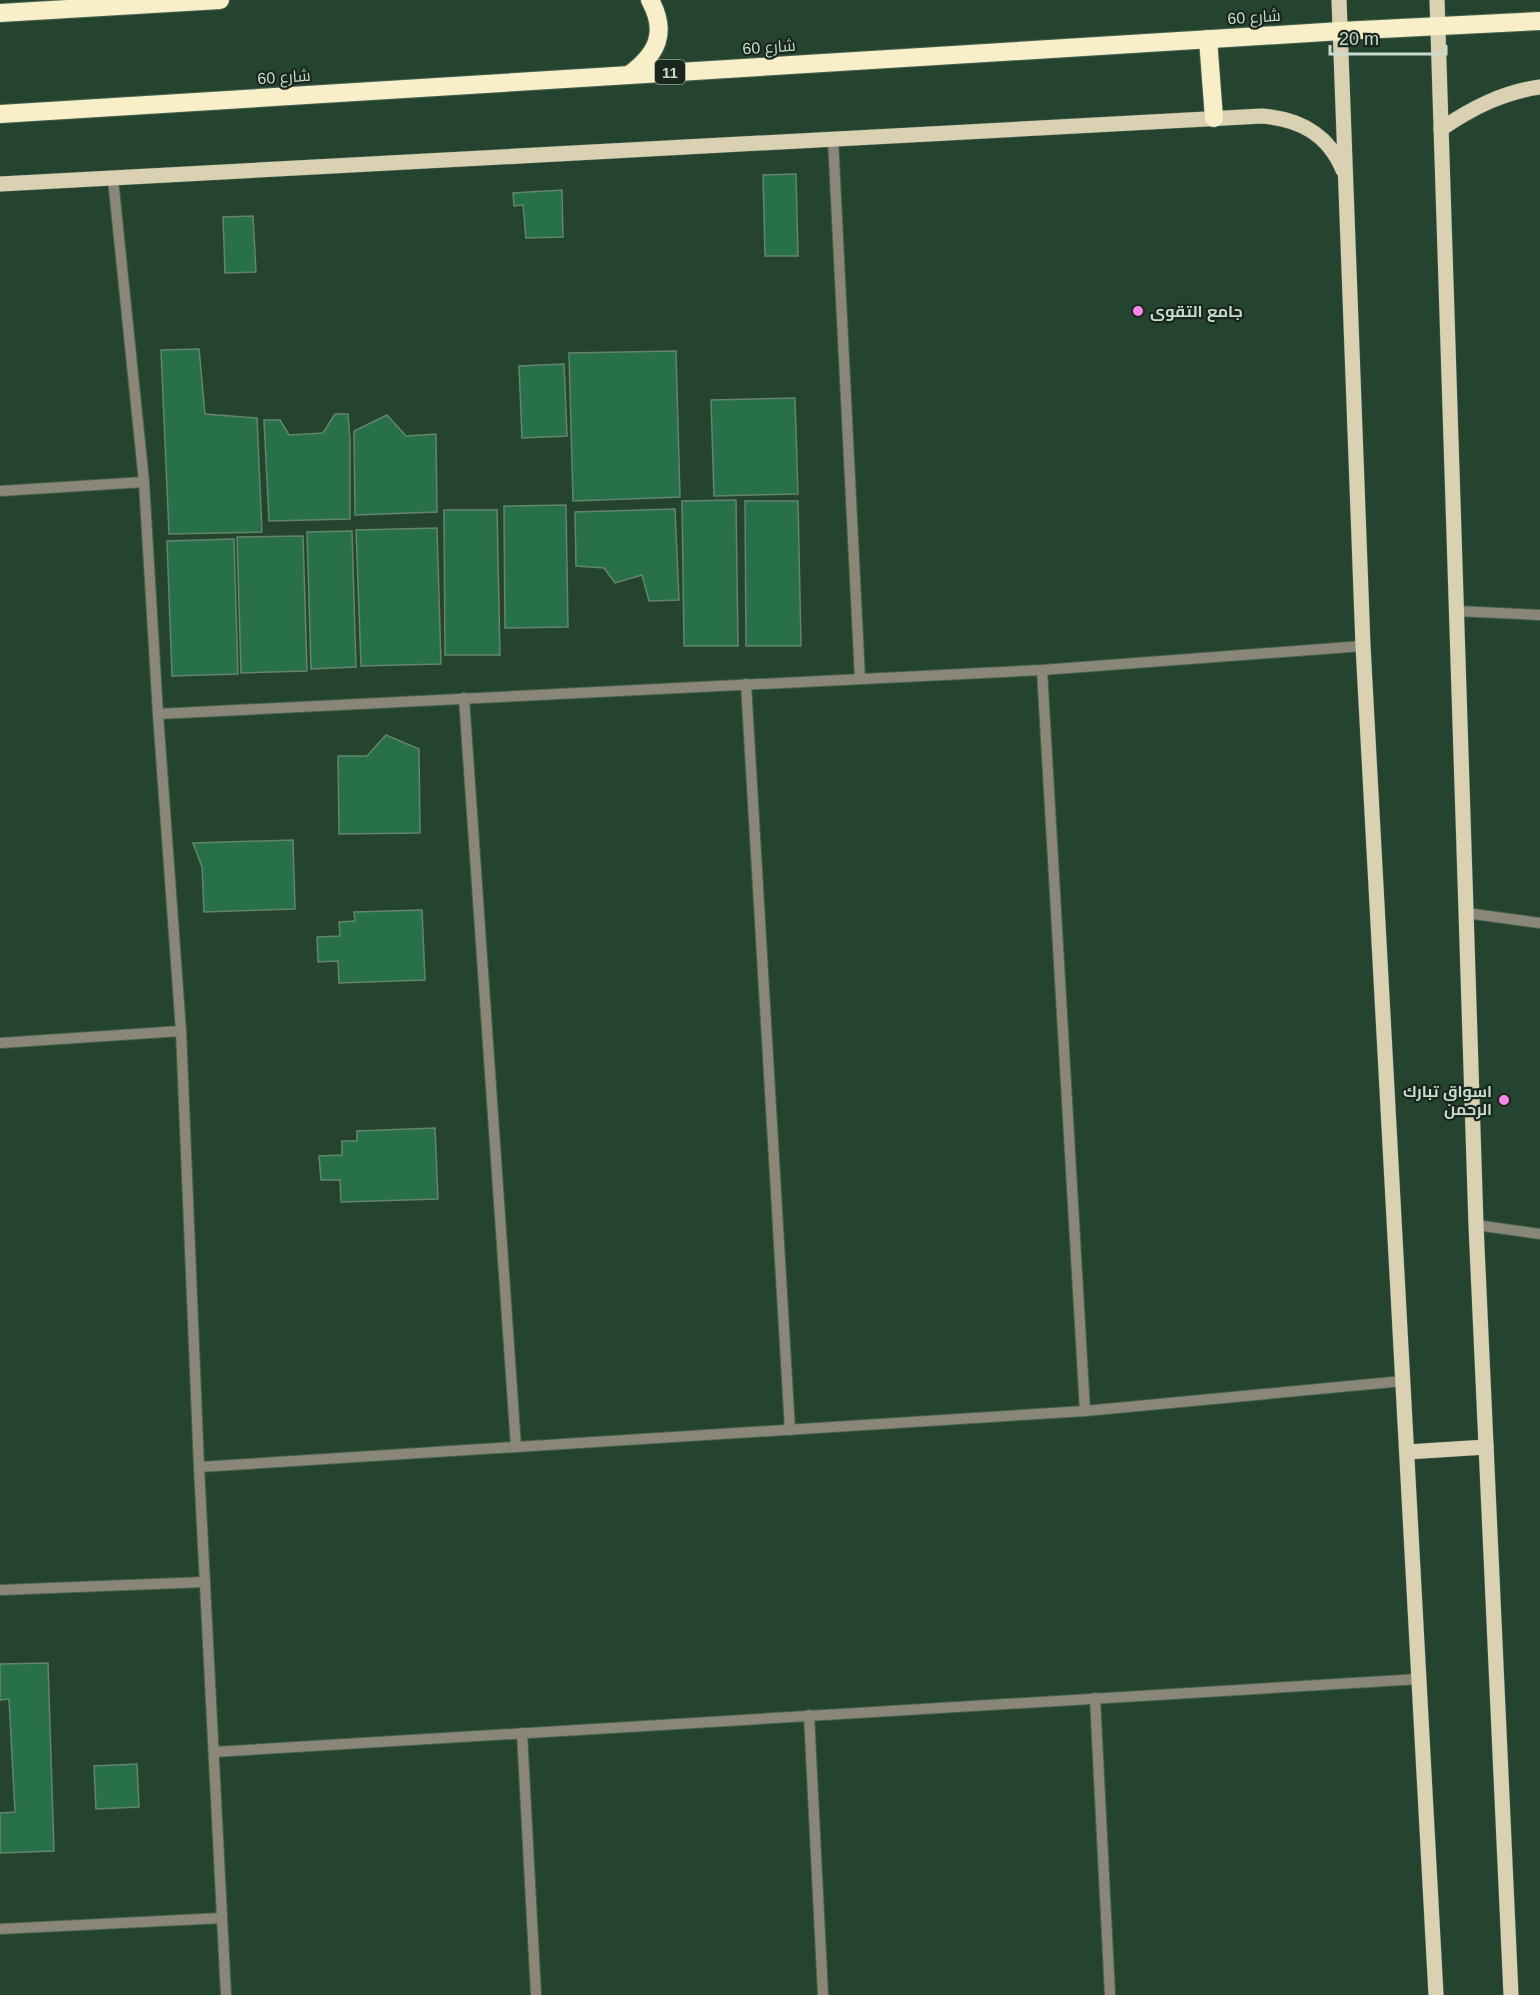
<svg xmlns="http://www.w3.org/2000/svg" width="1540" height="1995" font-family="Arial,Cairo,sans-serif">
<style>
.building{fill:#287047;stroke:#63856e;stroke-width:1.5}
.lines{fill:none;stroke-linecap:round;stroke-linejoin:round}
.minor-casing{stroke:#466250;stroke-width:12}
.major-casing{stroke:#466250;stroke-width:16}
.highway-casing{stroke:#466250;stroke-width:20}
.minor{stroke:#8b8778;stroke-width:10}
.major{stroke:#d9d1b1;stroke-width:15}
.highway{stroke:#f8eec8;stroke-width:18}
.poi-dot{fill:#fb86e4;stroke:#19271e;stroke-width:2}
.labels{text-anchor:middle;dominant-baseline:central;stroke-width:4.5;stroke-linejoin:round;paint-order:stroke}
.shield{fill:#19271e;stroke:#94a599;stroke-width:1.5}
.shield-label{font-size:15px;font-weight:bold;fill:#c9dbce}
.street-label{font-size:16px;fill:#c9dbce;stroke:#19271e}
.poi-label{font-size:16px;font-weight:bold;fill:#c9dbce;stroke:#19271e;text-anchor:start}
</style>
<rect width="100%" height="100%" fill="#254430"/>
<g class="building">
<path d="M796,174L798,256H765L763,175Z"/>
<path d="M562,190L563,237L526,238L523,205L514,206L513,193Z"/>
<path d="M253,216L256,272L225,273L223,217Z"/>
<path d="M199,349L205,414L257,418L262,532L169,534L161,350Z"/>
<path d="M676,351L680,497L573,501L569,353Z"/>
<path d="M564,364L567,436L522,438L519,366Z"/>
<path d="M795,398L798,494L714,496L711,400Z"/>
<path d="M335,414H348L350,440V519L269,521L264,420H280L289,435L323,433Z"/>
<path d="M387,415L406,436L436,434L437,512L355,515L354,431Z"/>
<path d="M736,500L738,646H684L682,501Z"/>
<path d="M745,501H798L801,646H746Z"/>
<path d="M566,505L568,627L505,628L504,506Z"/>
<path d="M675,509L679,600L649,601L642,575L615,583L604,568L576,566L575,512Z"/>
<path d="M444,510H497L500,655H445Z"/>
<path d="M437,528L441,664L361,666L356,530Z"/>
<path d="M352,531L356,667L311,669L307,532Z"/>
<path d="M303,536L307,671L241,673L237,537Z"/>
<path d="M234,539L238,674L172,676L167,541Z"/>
<path d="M386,735L419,749L420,833L339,834L338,756H367Z"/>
<path d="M293,840L295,909L204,912L202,867L193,843Z"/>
<path d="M422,910L425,980L339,983L338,961L318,962L317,937L340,936L339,922L355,921L354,912Z"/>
<path d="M435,1128L438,1199L341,1202L340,1180H321L319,1156L342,1155V1141H357V1131Z"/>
<path d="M48,1663L54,1851L0,1853V1813L15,1812L9,1699L0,1700V1664Z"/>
<path d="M137,1764L139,1807L96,1809L94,1766Z"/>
</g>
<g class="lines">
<g class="minor-casing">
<g id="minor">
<path d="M833,139L860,679"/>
<path d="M113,179L144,482L158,714L181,1031L199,1467L226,1995"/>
<path d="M0,491L144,482"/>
<path d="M1456,611L1540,615"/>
<path d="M1042,670L1085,1411"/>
<path d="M746,684L790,1430"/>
<path d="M464,698L516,1447"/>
<path d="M158,714L1042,670L1363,646"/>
<path d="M1466,913L1540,923"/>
<path d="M0,1043L181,1031"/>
<path d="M1476,1225L1540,1234"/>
<path d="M199,1467L1085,1411L1403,1381"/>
<path d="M0,1590L205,1582"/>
<path d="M1095,1698L1110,1995"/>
<path d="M809,1715L823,1995"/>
<path d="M522,1733L536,1995"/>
<path d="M214,1752L1419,1679"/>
<path d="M0,1929L222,1918"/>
</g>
</g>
<g class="major-casing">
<g id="major">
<path d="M1339,0L1363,646L1436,1995"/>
<path d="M1437,0L1476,1225L1511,1995"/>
<path d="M1441,129C1472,108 1503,92 1540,87"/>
<path d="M0,184L1262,116C1300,119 1328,134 1343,170"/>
<path d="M1407,1452L1486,1447"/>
</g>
</g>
<g class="highway-casing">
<g id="highway">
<path d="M0,13L220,0"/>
<path d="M1208,39L1214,118"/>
<path d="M629,75C657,54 668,33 650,0"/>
<path d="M0,114L1341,31L1540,21"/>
</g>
</g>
<use href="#minor" class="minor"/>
<use href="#major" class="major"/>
<use href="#highway" class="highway"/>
</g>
<g class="poi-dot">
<circle cx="1138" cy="311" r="6"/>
<circle cx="1504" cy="1100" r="6"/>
</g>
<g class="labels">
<rect class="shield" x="655" y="60" width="30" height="24" rx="4.5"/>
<g class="shield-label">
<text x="670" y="72">11</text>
</g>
<g class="street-label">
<text transform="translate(1254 17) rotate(-4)">شارع 60</text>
<text transform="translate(769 47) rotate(-4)">شارع 60</text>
<text transform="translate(284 77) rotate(-4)">شارع 60</text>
</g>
<g class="poi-label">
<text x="1150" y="311">جامع التقوى</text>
<text x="1492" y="1091" text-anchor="end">اسواق تبارك<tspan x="1492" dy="18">الرحمن</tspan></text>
</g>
</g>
<path d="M1330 45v9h116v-9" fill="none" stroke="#c9dbce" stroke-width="3"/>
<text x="1339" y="45" font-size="18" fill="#c9dbce" stroke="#19271e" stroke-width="4.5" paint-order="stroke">20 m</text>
</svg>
